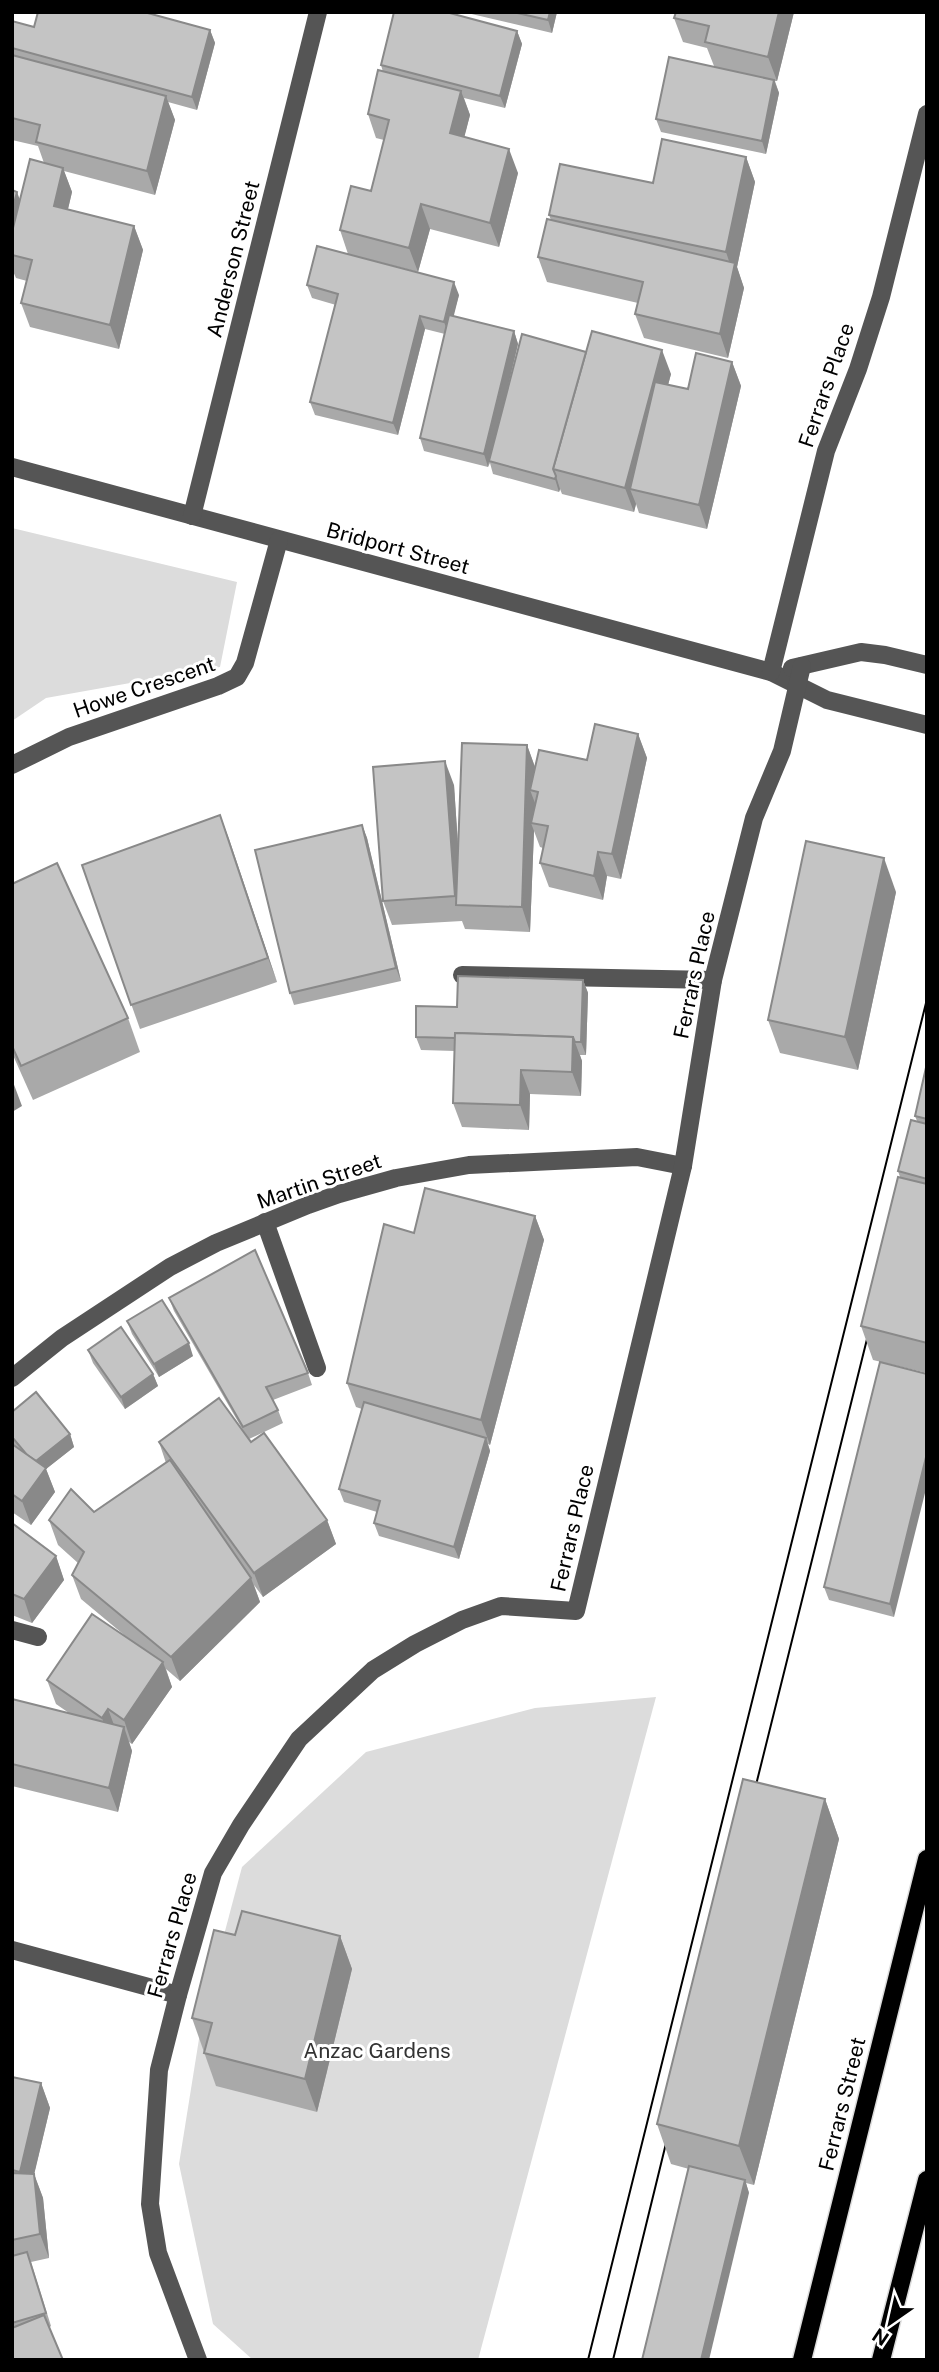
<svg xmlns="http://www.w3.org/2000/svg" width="939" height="2372" font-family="'Public Sans',sans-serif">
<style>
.green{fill:#dcdcdc}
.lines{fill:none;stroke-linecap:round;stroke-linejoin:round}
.major-casing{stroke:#dbdbdb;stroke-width:21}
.minor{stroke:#555;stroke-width:18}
.major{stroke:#000;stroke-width:18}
.tram{stroke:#000;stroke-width:2}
.wall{fill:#a9a9a9}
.shaded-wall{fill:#898989}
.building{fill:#c4c4c4;stroke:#898989;stroke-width:2}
.labels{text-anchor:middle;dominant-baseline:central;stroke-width:6;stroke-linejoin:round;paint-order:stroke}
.street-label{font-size:21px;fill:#000;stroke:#fff}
.park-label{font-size:21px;fill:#333;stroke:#fff}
</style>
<rect width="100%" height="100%" fill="#fff"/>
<g class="green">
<path d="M12,528L237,582L220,667L46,698L12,721Z"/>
<path d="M656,1697L478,2360H253L213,2324L179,2164L203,2014L242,1867L366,1752L535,1708Z"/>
</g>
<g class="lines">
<g class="major-casing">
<g id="major">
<path d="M802,2360L927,1859"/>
<path d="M881,2360L927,2180"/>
</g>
</g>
<g class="minor">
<path d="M12,467L771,672L827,700L927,725"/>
<path d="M192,516L318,12"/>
<path d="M792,668L861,652L885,655L927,665"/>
<path d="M771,672L826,451L858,369L881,297L927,114"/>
<path d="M12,765L69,737L218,686L237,677L245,663L279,540"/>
<path d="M462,975L713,980"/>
<path d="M265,1222L317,1368"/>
<path d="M12,1378L62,1338L170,1267L216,1243L308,1205L339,1194L396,1178L469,1165L637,1157L683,1166"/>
<path d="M12,1630L38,1637"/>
<path d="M12,1950L178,1995"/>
<path d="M198,2360L158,2253L150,2204L159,2070L178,1995L213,1873L241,1825L299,1739L373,1670L415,1644L462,1620L501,1606L576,1611L683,1166L713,980L754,818L782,751L802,666"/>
</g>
<use href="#major" class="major"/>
<g class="tram">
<path d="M752,1801L871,1323"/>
<path d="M588,2360L927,999"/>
<path d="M613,2360L670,2127"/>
</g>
</g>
<g class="wall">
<path d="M463,12H557L552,33Z"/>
<path d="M676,12H794L777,81H775L779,93L766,154L661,132L656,119L714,66L707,48L683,42L674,18Z"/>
<path d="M12,21L34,27L210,30L215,43L197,110L168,102L175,120L155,195L64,171L72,192L68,209L134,226L143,250L119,349L30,327L21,303L27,281L16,278L12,269V190L20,199L44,163L38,146L12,140Z"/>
<path d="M517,31L522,44L505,108L464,98L470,115L464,137L518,173L499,247L430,229L418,272L348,254L340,230L371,191L384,140L376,138L368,114L383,72L381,65Z"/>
<path d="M746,157L755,182L737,267L744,288L728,358L644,338L635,314L638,303L547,282L538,257L551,220L549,215L653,183Z"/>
<path d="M307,285L459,295L453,316L514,331L518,344L503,409L586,352L671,374L668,385L688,389L732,362L741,386L707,529L639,513L636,504L634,512L562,494L560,489L559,492L493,474L490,463L488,467L424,451L420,438L445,334L425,329L398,435L315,415L310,402L336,305L312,298Z"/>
<path d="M638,734L647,758L621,879L607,876L603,900L549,887L540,863L543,848L540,847L534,831L530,932L465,929L462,921L392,925L383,901L454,785L458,845L527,745L535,767L587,760Z"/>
<path d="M220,815L277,982L140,1029L82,865Z"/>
<path d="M362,825L367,838L401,981L294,1005L290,993Z"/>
<path d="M12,884L128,1018L140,1052L33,1100L12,1053Z"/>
<path d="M896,892L858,1070L780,1053L768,1020Z"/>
<path d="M583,980L588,993L586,1055H580L582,1061L581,1096L530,1094L529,1130L462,1127L453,1103L455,1051L421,1050L416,1037L457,1007Z"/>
<path d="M927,1063V1373L873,1360L861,1326L900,1177L898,1171L917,1121L915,1116Z"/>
<path d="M535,1216L544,1240L490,1445L488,1444L490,1451L459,1559L379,1536L374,1523L377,1512L344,1502L339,1489L362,1409L356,1407L347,1383L414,1233Z"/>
<path d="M169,1298L308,1373L312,1385L273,1400L278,1410L283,1423L249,1439L327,1520L336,1544L263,1597L254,1585L260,1602L180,1681L166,1669L172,1687L132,1744L129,1742L132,1751L118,1812L12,1786V1699L69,1713L56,1704L47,1680L129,1639L81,1599L72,1575L78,1563L58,1545L49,1520L94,1512L166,1463L159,1442L244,1432L174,1311Z"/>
<path d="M127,1321L193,1356L159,1377L132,1334Z"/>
<path d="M88,1350L153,1374L158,1386L125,1409L93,1363Z"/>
<path d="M880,1362L894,1617L829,1600L824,1587Z"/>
<path d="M12,1412L70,1434L74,1447L46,1469L55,1492L31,1525L12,1512Z"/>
<path d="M12,1523L56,1556L64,1580L32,1623L12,1615Z"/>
<path d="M825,1799L839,1839L754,2185L746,2183L749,2193L689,2169L671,2164L657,2124Z"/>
<path d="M235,1935L340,1936L352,1969L317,2112L216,2086L192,2018Z"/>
<path d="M12,2077L41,2083L50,2108L34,2174L43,2198L49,2258L31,2262L51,2326L12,2360Z"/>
</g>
<g class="shaded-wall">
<path d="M550,12H557L552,33L548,20Z"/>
<path d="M779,12H794L777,81L768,57Z"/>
<path d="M210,30L215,43L197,110L192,97Z"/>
<path d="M517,31L522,44L505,108L500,96Z"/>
<path d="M774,80L779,93L766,154L762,141Z"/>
<path d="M461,91L470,115L459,158L450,133Z"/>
<path d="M166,96L175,120L155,195L147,171Z"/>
<path d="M509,149L518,173L499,247L490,223Z"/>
<path d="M746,157L755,182L737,267L744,288L728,358L720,334L733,273L726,252Z"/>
<path d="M63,168L72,192L63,230L54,206Z"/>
<path d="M17,192L26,216L12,255V211Z"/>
<path d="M421,204L430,229L418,272L409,248Z"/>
<path d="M134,226L143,250L119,349L110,325Z"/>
<path d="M454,282L459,295L449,335L444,322Z"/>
<path d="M420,316L425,329L398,435L393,423Z"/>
<path d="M514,331L518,344L490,461H489L488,467L484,454Z"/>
<path d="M662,350L671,374L639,491L630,489L636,504L634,512L625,488Z"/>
<path d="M732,362L741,386L707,529L699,505Z"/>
<path d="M556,476L560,489L559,492L555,479Z"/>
<path d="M638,734L647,758L621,879L612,854Z"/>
<path d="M527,745L536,770L530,790L535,803L534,824L531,823L534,831L530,932L522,907Z"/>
<path d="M445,761L454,785L462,905H458L455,896Z"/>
<path d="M220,815L229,839L277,982L268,958Z"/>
<path d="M362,825L367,838L401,981L396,968Z"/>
<path d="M598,852L607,876L603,900L594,876Z"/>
<path d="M884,858L896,892L858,1070L845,1037Z"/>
<path d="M583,980L588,993L586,1055L581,1042Z"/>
<path d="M573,1037L582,1061L581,1096L572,1072Z"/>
<path d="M521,1070L530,1094L529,1130L520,1105Z"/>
<path d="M13,1082L22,1106L12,1112V1083Z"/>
<path d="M535,1216L544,1240L490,1445L481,1420Z"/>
<path d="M189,1343L193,1356L159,1377L154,1364Z"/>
<path d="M153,1374L158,1386L125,1409L121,1397Z"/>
<path d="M70,1434L74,1447L46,1469L55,1492L31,1525L22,1501L33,1463Z"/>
<path d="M486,1438L490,1451L459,1559L454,1547Z"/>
<path d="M927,1453V1485L894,1617L890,1604Z"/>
<path d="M327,1520L336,1544L263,1597L254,1573Z"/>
<path d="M56,1556L64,1580L32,1623L24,1599Z"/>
<path d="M251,1578L260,1602L180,1681L171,1657Z"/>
<path d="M163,1662L172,1687L132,1744L124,1720Z"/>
<path d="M108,1709L117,1733L111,1742L102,1718Z"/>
<path d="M124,1727L132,1751L118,1812L109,1788Z"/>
<path d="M825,1799L839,1839L754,2185L739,2146Z"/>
<path d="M340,1936L352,1969L317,2112L305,2079Z"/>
<path d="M41,2083L50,2108L29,2196L20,2172Z"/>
<path d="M34,2174L43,2198L49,2258L40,2234Z"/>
<path d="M745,2180L749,2193L709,2360H701Z"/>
</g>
<g class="building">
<path d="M38,12H144L210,30L192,97L12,48V21L34,27Z"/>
<path d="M394,12H446L517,31L500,96L381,65Z"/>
<path d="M513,12H550L548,20Z"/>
<path d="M676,12H779L768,57L705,42L709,26L674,18Z"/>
<path d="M12,55L166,96L147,171L36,142L40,125L12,118Z"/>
<path d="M669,57L774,80L762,141L656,119Z"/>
<path d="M378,70L461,91L450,133L509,149L490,223L421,204L409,248L340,230L351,186L371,191L389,120L368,114Z"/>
<path d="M662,139L746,157L726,252L549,215L560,164L653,183Z"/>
<path d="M30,159L63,168L54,206L134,226L110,325L21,303L32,260L12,255V232Z"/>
<path d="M12,190L17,192L12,211Z"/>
<path d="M547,219L735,263L720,334L635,314L643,282L538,257Z"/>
<path d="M317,246L454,282L444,322L420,316L393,423L310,402L338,294L307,285Z"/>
<path d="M449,315L514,331L484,454L420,438Z"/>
<path d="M592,331L662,350L625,488L553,469Z"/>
<path d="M522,334L586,352L553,469L556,476L555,479L489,461Z"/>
<path d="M696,353L732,362L699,505L630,489L655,382L688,389Z"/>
<path d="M595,724L638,734L612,854L598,852L594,876L540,863L548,826L531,823L538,792L530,790L539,750L587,760Z"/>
<path d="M462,743L527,745L522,907L456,905Z"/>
<path d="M445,761L455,896L383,901L373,767Z"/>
<path d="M220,815L268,958L131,1005L82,865Z"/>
<path d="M362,825L396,968L290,993L255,850Z"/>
<path d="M806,841L884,858L845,1037L768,1020Z"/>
<path d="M57,863L128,1018L21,1066L12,1046V884Z"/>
<path d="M458,976L583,980L581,1042H575L573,1037L455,1033V1038L416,1037V1006L457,1007Z"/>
<path d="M455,1033L573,1037L572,1072L521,1070L520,1105L453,1103Z"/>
<path d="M927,1063V1119L915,1116Z"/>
<path d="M911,1120L927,1124V1179L898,1171Z"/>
<path d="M898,1177L927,1184V1343L861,1326Z"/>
<path d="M425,1188L535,1216L481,1420L347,1383L384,1224L414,1233Z"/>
<path d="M255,1250L308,1373L266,1387L278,1410L243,1427L169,1298Z"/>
<path d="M162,1300L189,1343L154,1364L127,1321Z"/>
<path d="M121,1327L153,1374L121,1397L88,1350Z"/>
<path d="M880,1362L927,1374V1453L890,1604L824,1587Z"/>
<path d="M36,1392L70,1434L36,1461L27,1455L12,1437V1412Z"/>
<path d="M219,1398L251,1442L264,1433L327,1520L254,1573L159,1442Z"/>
<path d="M364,1402L486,1438L454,1547L374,1523L380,1501L339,1489Z"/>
<path d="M12,1444L46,1468L22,1501L12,1494Z"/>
<path d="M170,1460L251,1578L171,1657L72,1575L84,1552L49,1520L71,1489L94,1512Z"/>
<path d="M12,1523L56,1556L24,1599L12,1594Z"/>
<path d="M92,1614L163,1662L124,1720L108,1709L102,1718L47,1680Z"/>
<path d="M12,1699L124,1727L109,1788L12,1764Z"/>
<path d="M743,1779L825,1799L739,2146L657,2124Z"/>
<path d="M242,1911L340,1936L305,2079L204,2053L212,2023L192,2018L214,1930L235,1935Z"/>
<path d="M12,2077L41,2083L20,2172L12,2170Z"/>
<path d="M689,2166L745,2180L701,2360H642Z"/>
<path d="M12,2173L34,2174L40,2234L12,2240Z"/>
<path d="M27,2252L46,2313L12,2323V2256Z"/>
<path d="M44,2315L63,2360H12V2328Z"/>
</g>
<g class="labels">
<g class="street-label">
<text transform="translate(233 259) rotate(-76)">Anderson Street</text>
<text transform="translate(826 385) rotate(-71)">Ferrars Place</text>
<text transform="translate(398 548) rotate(15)">Bridport Street</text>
<text transform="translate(144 687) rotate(-19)">Howe Crescent</text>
<text transform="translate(694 975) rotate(-78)">Ferrars Place</text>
<text transform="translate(319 1181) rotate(-19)">Martin Street</text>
<text transform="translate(572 1528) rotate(-77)">Ferrars Place</text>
<text transform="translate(172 1935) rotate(-74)">Ferrars Place</text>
<text transform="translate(842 2104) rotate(-76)">Ferrars Street</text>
</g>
<g class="park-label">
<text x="377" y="2050">Anzac Gardens</text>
</g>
</g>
<rect width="939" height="2372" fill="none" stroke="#000000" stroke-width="28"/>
<g transform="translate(890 2323) rotate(214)" stroke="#ffffff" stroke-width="5" paint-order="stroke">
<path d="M0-5L12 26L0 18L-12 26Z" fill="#000000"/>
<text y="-10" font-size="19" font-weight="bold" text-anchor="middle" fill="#000000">N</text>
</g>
</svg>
